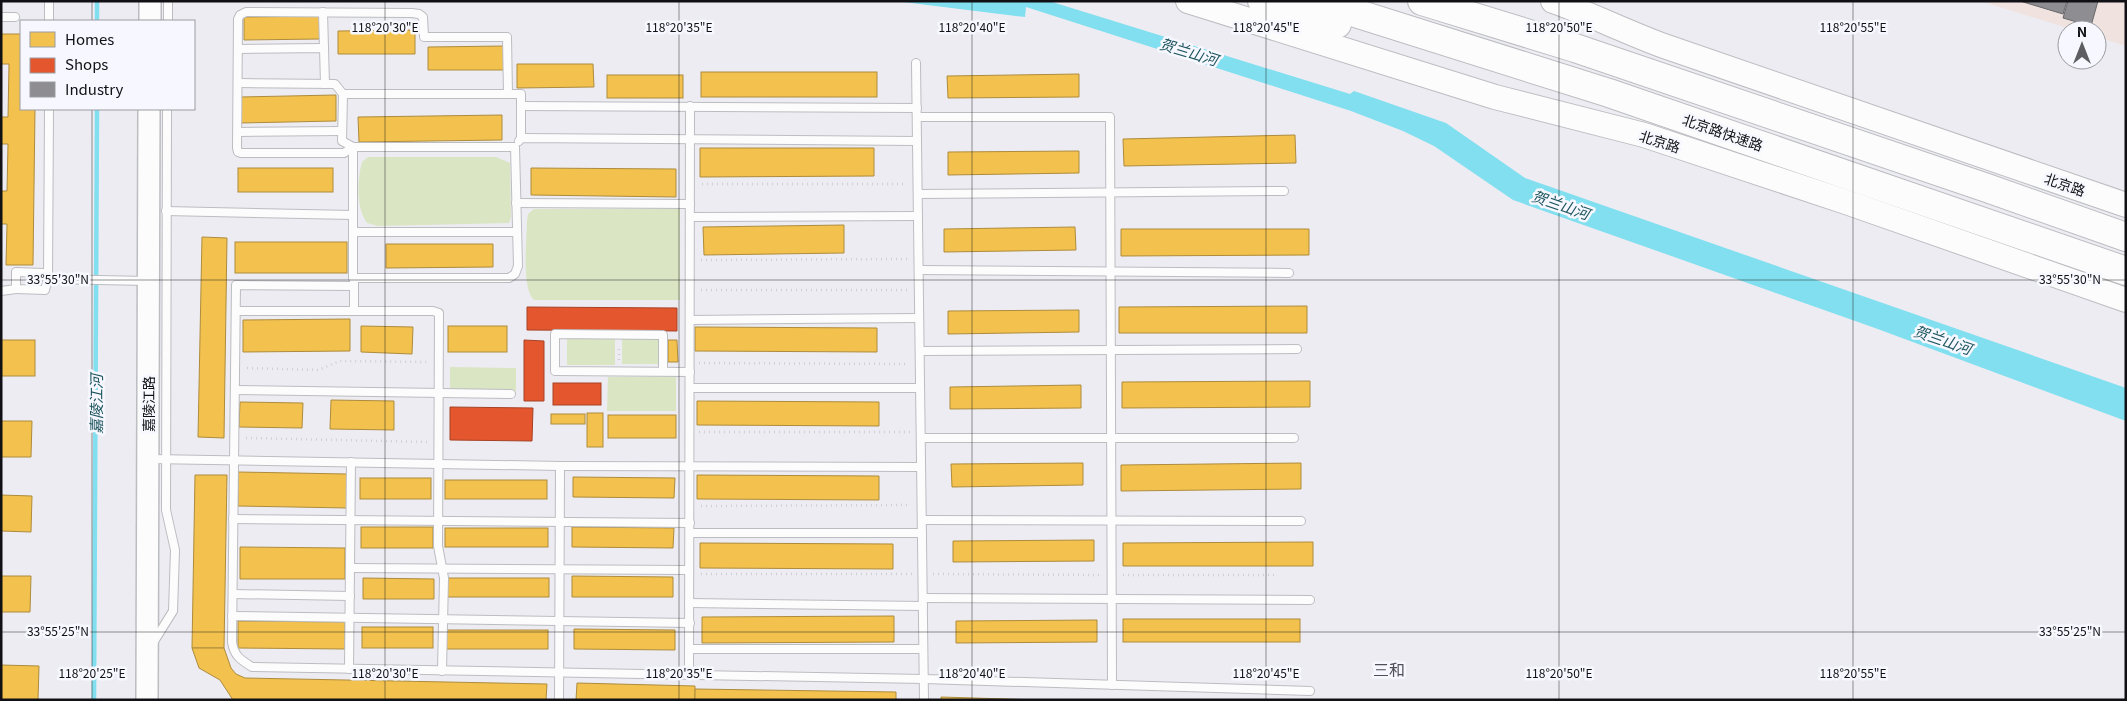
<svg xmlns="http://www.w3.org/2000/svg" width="2127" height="701" font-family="Georgia,'Noto Sans SC',serif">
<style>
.industrial{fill:#f0e3df}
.green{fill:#dae5c3}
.water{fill:#82dfef}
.homes{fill:#f2c14e;stroke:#ae8c3d}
.shops{fill:#e4572e;stroke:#a54226}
.industry{fill:#8d8d92;stroke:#68686c}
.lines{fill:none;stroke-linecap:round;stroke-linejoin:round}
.stream{stroke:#82dfef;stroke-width:4.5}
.lane-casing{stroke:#bcbdc1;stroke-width:10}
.secondary-casing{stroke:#bcbdc1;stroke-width:24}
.primary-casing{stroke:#bcbdc1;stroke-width:26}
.highway-casing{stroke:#bcbdc1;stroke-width:30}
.path{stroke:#d0d0d2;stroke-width:2.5;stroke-dasharray:1 4;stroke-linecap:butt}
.lane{stroke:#fcfcfd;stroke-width:8}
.secondary{stroke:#fcfcfd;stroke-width:21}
.primary{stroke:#fcfcfd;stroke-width:24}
.highway{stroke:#fcfcfd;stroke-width:28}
.ticks{fill:none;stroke:#111115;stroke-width:1;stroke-opacity:0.45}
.labels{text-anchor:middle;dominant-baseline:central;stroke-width:5;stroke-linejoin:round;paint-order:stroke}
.street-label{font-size:14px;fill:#111115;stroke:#f7f8ff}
.water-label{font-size:15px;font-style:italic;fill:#1e555e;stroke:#f7f8ff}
.quarter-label{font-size:16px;fill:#4e4f58;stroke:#f7f8ff}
.ticks-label{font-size:12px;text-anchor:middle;fill:#111115;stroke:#f7f8ff;stroke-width:5;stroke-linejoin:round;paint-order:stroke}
</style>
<rect width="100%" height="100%" fill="#ececf2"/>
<path class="industrial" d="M1980,1H2126V46L2097,37V30H2074Z"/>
<g class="green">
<path d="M368,157H496L510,163L511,217L509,223L378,226L367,223C356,208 357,180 362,162Z"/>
<path d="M534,209H680V300H534C521,288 527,239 527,221L528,214Z"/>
<rect x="567" y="337" width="48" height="28"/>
<rect x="622" y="338" width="37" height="26"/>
<path d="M450,367L516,368V391L450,390Z"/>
<path d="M608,377H676V411H607Z"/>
</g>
<path class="water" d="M895,1H1049L1350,94L1354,91L1446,123L1525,178L2126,388V421L1875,328L1513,200L1434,146L1403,131L1351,111L1026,7L1025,17Z"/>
<g class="homes">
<path d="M321,16V39L244,40V17Z"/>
<path d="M415,30V54H338V31Z"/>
<path d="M1,34H21V109H35L33,265H6L7,224H1V191H7L8,144H1V117H8L9,64H1Z"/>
<path d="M504,46L505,70H428V47Z"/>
<path d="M517,64H593L594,87L517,88Z"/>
<rect x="701" y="72" width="176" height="25"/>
<path d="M1079,74V97L948,98L947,76Z"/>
<rect x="607" y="75" width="76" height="23"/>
<path d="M336,95V121L240,123V97Z"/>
<path d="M502,115V140L359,142L358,117Z"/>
<path d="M1295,135L1296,163L1124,166L1123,139Z"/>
<path d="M700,148H874V176L700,177Z"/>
<path d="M1079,151V173L948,175V152Z"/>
<rect x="238" y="168" width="95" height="24"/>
<path d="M531,168L676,169V197L531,195Z"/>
<path d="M844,225V253L704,255L703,227Z"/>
<path d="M1075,227L1076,250L944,252V229Z"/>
<path d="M1121,229H1309V255L1121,256Z"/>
<path d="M202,237L227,238L224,438L198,437Z"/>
<rect x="235" y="242" width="112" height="31"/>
<path d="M386,244H493V267L386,268Z"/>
<path d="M1307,306V333H1119V307Z"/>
<path d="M1079,310V332L948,334V311Z"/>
<path d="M350,319V351L243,352V320Z"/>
<path d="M361,326L413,327L412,354L361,352Z"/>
<rect x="448" y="326" width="59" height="26"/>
<path d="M695,327L877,328V352L695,351Z"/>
<rect x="1" y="340" width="34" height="36"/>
<path d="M668,340H677L678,362H668Z"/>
<path d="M1310,381V407L1122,408V382Z"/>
<path d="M1081,385V408L950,409V387Z"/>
<path d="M331,400L394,401V430L330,429Z"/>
<path d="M697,401L879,402V426L697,425Z"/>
<path d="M240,402L303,403L302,428L239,427Z"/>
<rect x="587" y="413" width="16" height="34"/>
<rect x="551" y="414" width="34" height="10"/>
<rect x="608" y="415" width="68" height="23"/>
<path d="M1,421H32L31,457H1Z"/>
<path d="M1083,463V485L952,487L951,464Z"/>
<path d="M1301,463V489L1121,491V465Z"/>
<path d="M238,472L347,474V508L238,506Z"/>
<path d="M195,475H227L224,648H192Z"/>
<path d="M697,475L879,476V500L697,499Z"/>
<path d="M573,477L675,478L674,498L573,497Z"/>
<rect x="360" y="478" width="71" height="21"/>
<rect x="445" y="480" width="102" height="19"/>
<path d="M1,495L32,496L31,532L1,531Z"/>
<rect x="361" y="527" width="72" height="21"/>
<path d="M572,527L674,528L673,548L572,547Z"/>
<rect x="445" y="528" width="103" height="19"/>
<path d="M1094,540V561L953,562V541Z"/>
<path d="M1313,542V566H1123V543Z"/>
<path d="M700,543L893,544V569L700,568Z"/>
<path d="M240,547L345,548V579H240Z"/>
<path d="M1,576H31L30,612H1Z"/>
<path d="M572,576L673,577V597H572Z"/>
<path d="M363,578L434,579V599H363Z"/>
<rect x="447" y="578" width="102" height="19"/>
<path d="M894,616V642L702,643V617Z"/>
<rect x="1123" y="619" width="177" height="23"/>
<path d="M1097,620V642L956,643V621Z"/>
<path d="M238,621L345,622V649L238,648Z"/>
<rect x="362" y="627" width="71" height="21"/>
<path d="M574,629L675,630V650L574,649Z"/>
<rect x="445" y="630" width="103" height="19"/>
<path d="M192,648H224L231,668L236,674L245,678L547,684L546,700H233L220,680L199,668Z"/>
<path d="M1,665L39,666L38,700H1Z"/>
<path d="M577,683L695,686V700H576Z"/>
<path d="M695,689L896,692V700H695Z"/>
<path d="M941,697L1040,700H941Z"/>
</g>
<g class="shops">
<path d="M527,307L677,308V331L527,330Z"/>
<path d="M524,340L544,341V401H524Z"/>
<rect x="553" y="383" width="48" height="22"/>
<path d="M450,407L533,408L532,441L450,440Z"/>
</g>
<g class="industry">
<path d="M2020,1H2067L2063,14Z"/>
<path d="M2068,1H2098L2091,26L2063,18Z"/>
</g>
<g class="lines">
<g class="stream">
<path d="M97,21V1"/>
<path d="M94,700L97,109"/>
</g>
<g class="lane-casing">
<g id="lane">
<path d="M323,12L324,48"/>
<path d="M1,17H15"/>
<path d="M49,21V1"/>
<path d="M168,21V1"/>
<path d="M238,49L324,48L325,84"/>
<path d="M916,63L924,700"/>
<path d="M238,83L335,84L343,94"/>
<path d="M508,94L507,37H424L423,17L419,14L412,13L246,12L240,15L238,19L237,148L238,152L241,153H344L353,147L342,141L343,94H521V138"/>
<path d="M521,106L917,108"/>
<path d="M49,109L48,279L148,281"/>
<path d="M917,117H1110L1112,685"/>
<path d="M238,132L342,131"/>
<path d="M519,141L521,138L917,141"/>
<path d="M353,147H515L518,266L515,274L509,278H353Z"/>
<path d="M918,194L1284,191"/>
<path d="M516,203L690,204"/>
<path d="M166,211L353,215"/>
<path d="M690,217L918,216"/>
<path d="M353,232H517"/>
<path d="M919,270L1289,273"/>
<path d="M16,272L43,273L48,279L45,290L16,289Z"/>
<path d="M354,282V311H433L439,313L438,546L444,578L442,671"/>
<path d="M354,286L236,285L232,642C234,656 241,660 252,667L924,679L1310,691"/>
<path d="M1,291L16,289"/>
<path d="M236,311H354"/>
<path d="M690,320L919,318"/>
<path d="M920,351L1297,349"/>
<path d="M663,372V335L555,334V371L690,372"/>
<path d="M690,388H920"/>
<path d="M235,390L511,394"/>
<path d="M921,438H1294"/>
<path d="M150,459L560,466L921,467"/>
<path d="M233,519L690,523"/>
<path d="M922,520L1301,521"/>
<path d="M690,533H922"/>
<path d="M350,568L689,570"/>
<path d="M233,594L350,596"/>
<path d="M923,598L1310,600"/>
<path d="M689,603L923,606"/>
<path d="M232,616L690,623"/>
<path d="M153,643L173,611L175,550L166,510L167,109"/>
<path d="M689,649H923"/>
<path d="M349,669L351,462"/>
<path d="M689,675L690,106"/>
<path d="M559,700L560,466"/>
</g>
</g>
<g class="secondary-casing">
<g id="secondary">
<path d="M150,21V1"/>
<path d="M147,700L149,109"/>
</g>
</g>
<g class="primary-casing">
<g id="primary">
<path d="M1188,1L1495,97L1644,135L1846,202L2126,300"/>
<path d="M1553,1C1590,14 1626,32 1664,46L2126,205"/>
</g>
</g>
<g class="highway-casing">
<g id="highway">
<path d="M1262,1L1337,24"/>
<path d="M1317,1L1609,93L2126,271"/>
<path d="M1422,1L1575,48L1987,188L2126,237"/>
</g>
</g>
<g class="path">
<path d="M702,184H906"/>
<path d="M701,260L908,259"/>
<path d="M701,290H908"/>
<path d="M619,360V346"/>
<path d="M699,363L908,364"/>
<path d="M247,368L318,370L340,361L427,362"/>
<path d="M699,432H911"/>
<path d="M246,438L428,442"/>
<path d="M701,506L911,505"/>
<path d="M701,574H913"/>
<path d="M933,574L1100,575"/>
<path d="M1123,575H1274"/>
</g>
<use href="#lane" class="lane"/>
<use href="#secondary" class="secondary"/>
<use href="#primary" class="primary"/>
<use href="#highway" class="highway"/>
</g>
<path class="ticks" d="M92,1V21M385,1V700M679,1V700M972,1V700M1266,1V700M1559,1V700M1853,1V700M92,109V700M1,280H2126M1,632H2126"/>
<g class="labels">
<g class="street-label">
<text transform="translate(1723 132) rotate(19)">北京路快速路</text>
<text transform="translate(1660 141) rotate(18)">北京路</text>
<text transform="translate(2065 184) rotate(19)">北京路</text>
<text transform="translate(148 404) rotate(-90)">嘉陵江路</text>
</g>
<g class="water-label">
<text transform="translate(1189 51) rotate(17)">贺兰山河</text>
<text transform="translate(1561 204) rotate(19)">贺兰山河</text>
<text transform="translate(1943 339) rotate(19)">贺兰山河</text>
<text transform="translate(95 404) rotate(-90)">嘉陵江河</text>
</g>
<g class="quarter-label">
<text x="1389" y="669">三和</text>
</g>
</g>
<g class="ticks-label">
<text x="385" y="32">118°20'30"E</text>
<text x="679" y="32">118°20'35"E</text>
<text x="972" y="32">118°20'40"E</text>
<text x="1266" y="32">118°20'45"E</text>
<text x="1559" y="32">118°20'50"E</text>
<text x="1853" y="32">118°20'55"E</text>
<text x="58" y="284">33°55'30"N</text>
<text x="2070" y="284">33°55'30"N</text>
<text x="58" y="636">33°55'25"N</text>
<text x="2070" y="636">33°55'25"N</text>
<text x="92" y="678">118°20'25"E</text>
<text x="385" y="678">118°20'30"E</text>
<text x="679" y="678">118°20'35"E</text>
<text x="972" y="678">118°20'40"E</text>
<text x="1266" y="678">118°20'45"E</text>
<text x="1559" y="678">118°20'50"E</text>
<text x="1853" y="678">118°20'55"E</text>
</g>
<rect width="2127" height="701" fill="none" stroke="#111115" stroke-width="5"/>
<rect x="20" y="20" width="175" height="90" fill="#f7f8ff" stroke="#9b9ca1"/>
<rect x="30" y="32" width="25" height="15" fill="#f2c14e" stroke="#9b9ca1"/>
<text x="65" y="45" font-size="15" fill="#111115">Homes</text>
<rect x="30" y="58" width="25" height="15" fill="#e4572e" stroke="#9b9ca1"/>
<text x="65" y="70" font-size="15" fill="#111115">Shops</text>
<rect x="30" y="82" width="25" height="15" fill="#8d8d92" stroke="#9b9ca1"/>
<text x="65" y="95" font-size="15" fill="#111115">Industry</text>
<g transform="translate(2082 45)"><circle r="24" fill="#f7f8ff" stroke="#9b9ca1"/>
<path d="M0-4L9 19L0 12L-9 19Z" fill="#5e5e62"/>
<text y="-8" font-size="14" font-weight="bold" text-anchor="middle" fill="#111115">N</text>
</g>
</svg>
